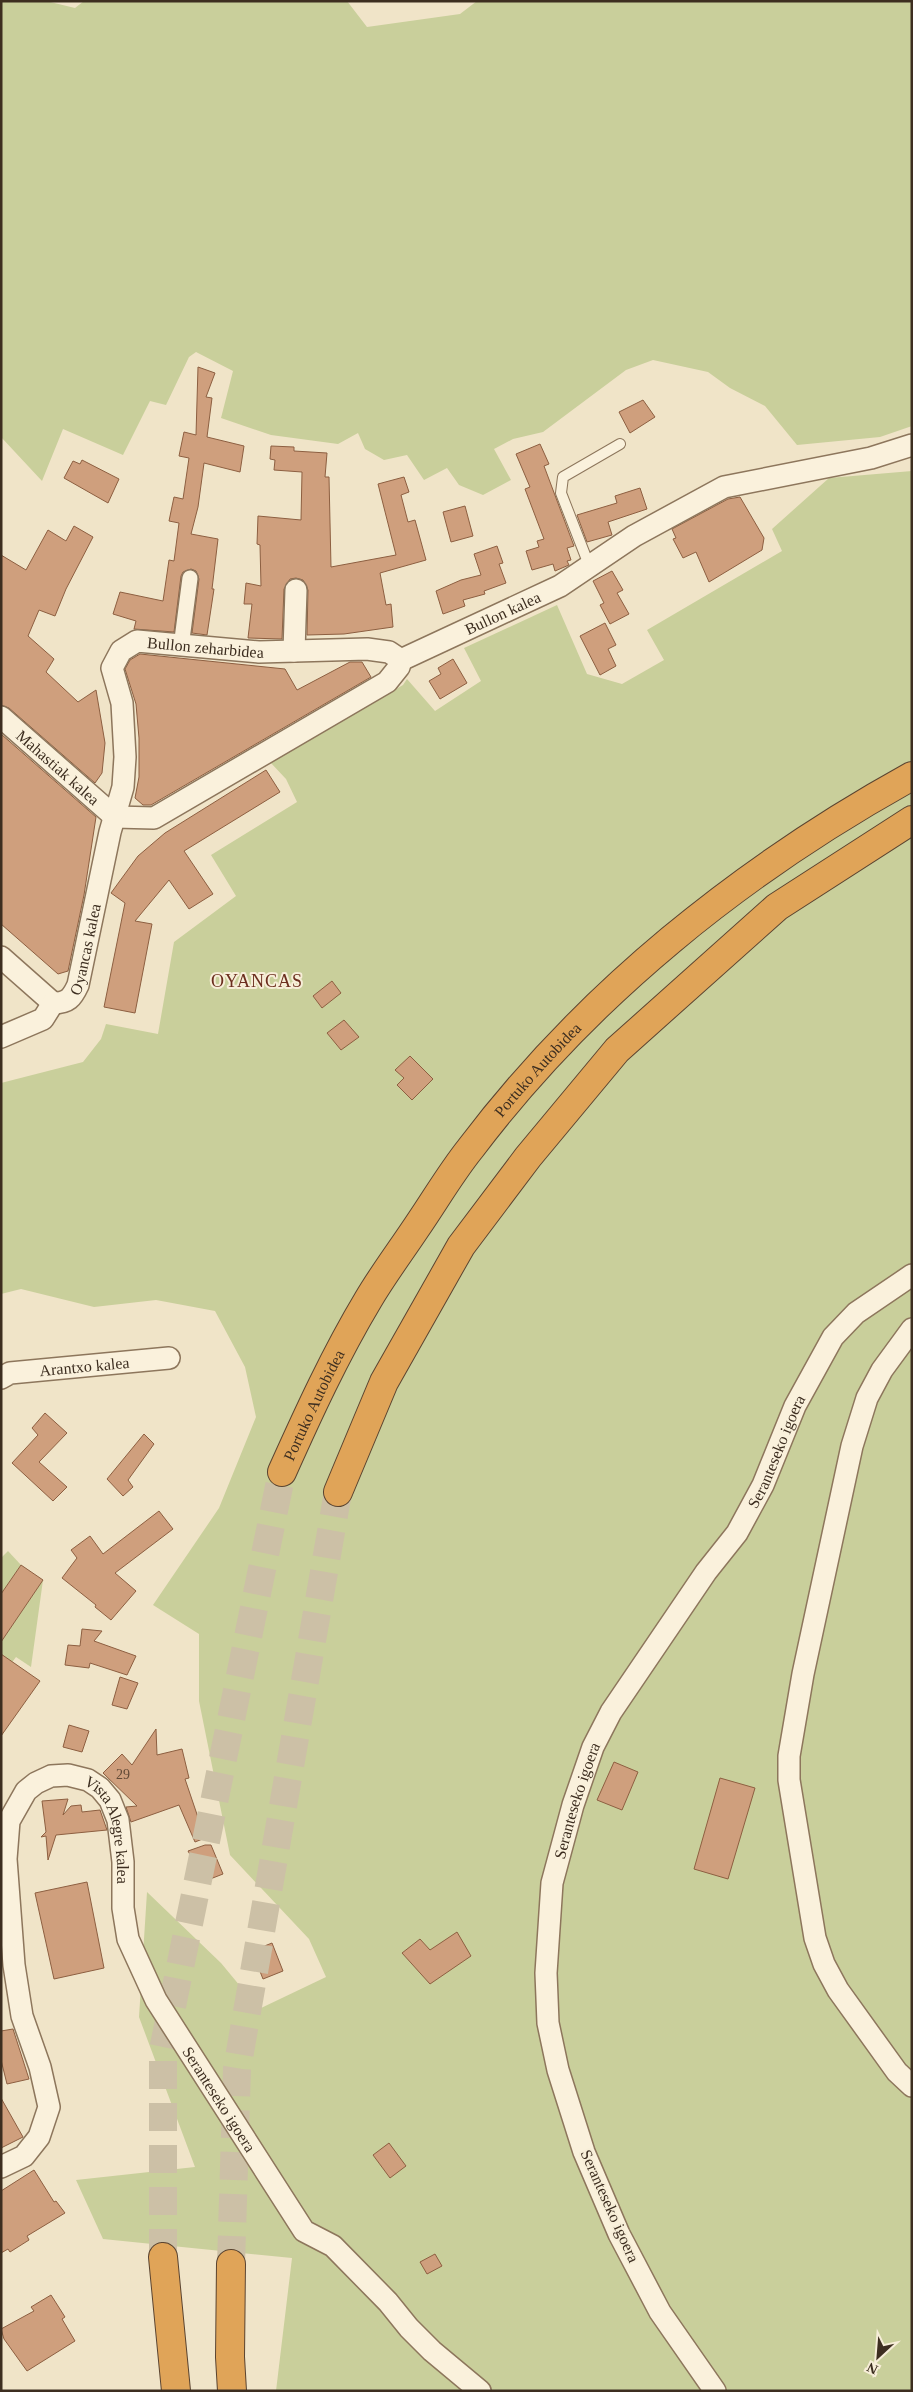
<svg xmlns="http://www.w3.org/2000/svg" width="913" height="2392" font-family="Georgia,serif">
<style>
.green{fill:#c9cf9b}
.building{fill:#cf9f7d;stroke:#8d5f41}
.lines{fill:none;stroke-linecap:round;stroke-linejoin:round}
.motorway-tunnel{stroke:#ccc0a6;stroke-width:28;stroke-dasharray:28 14;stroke-linecap:butt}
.service-casing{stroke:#8d765c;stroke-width:12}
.pedestrian-casing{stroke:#8d765c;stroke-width:18}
.minor-casing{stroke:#8d765c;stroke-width:24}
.motorway-casing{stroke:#5b4430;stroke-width:30}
.service{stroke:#faf1dc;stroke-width:10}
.pedestrian{stroke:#faf1dc;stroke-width:15}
.minor{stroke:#faf1dc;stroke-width:21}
.motorway{stroke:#e0a458;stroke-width:28}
.labels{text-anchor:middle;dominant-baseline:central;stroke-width:4;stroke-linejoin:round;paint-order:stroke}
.number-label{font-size:14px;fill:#624a37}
.street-label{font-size:16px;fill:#3d2e20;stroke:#f7eed8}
.neighbourhood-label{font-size:18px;letter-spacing:1px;fill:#6b2e1e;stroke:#f7eed8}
</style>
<rect width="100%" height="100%" fill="#f0e4c8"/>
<g class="green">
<path d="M1,1H46L75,8L84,1H347L367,27L460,14L477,1H912V426L880,437L797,445L765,406L730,388L708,372L653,360L626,370L543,432L513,439L494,449L511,480L483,495L459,485L447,468L424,480L407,455L384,460L365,449L358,433L338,444L271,435L221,418L233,371L196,352L189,357L166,405L150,401L123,455L63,429L42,481L1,437Z"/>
<path d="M912,471V2391H276L292,2258L103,2239L76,2180L195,2167L139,2017L147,1892L221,1963L259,2009L326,1977L309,1939L230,1855L199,1701V1634L153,1605L219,1508L256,1417L245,1367L215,1311L156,1300L94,1307L21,1289L1,1294V1083L83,1062L101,1039L106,1024L158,1034L174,942L236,896L211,855L297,802L286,779L270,762L403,685L407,679L435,711L481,681L464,648L557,605L587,674L622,684L664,660L647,630L782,551L772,529L829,478Z"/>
<path d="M8,1551L21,1565L1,1594V1558Z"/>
<path d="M43,1580L31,1667L16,1657L1,1677V1642Z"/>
</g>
<g class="building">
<path d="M198,367L215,373L206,397L212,398L207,437L244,446L240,472L204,463L198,507L191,534L218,539L212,589H214L207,635L192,633L199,579L196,571L191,569L183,572L181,576L174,632L134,629L136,621L113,614L120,592L163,601L169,560L174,561L179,523L169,521L174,497L183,499L189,458L179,456L184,432L196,435Z"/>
<path d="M643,400L655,417L630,433L619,412Z"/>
<path d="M540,444L549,464L544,466L574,546L567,548L571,560L567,561L569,565L555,571L553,564L532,570L526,551L539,547L537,541L544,539L525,489L530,487L516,454Z"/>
<path d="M271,446L294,447V451L327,453L325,477H329L331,567L396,555L378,484L404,477L409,492L401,495L408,522L415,520L426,560L380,573L386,605L391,604L393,627L344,634L307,635L308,590L303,580L296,578L290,579L284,589L282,639L248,638L252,604H244L246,583L261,586L260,545L257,544L258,516L301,520L302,472L274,470L275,460L270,459Z"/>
<path d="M82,460L119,479L108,503L64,478L73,461L80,464Z"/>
<path d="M640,488L647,509L608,522L612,535L587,542L577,515L617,503L615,496Z"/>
<path d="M740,497L764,538L762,550L709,582L696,552L683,558L673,539L676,538L672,529L728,499Z"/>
<path d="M465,506L473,536L451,542L443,512Z"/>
<path d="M74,526L93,537L66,589L55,616L39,610L28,636L54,659L46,672L78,702L96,690L105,743L102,773L95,783L9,708L1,705V555L26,570L48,530L66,541Z"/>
<path d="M497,546L503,563L499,564L506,583L484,591L485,594L463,600L465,606L443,614L436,591L461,580L481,575L474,554Z"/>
<path d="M612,571L623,590L617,593L629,614L610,624L600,605L604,603L593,581Z"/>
<path d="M605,623L616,645L608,649L616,666L600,675L580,636Z"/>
<path d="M140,654L285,669L297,690L350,662H362L371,677L151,805H143L135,798L139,777V738L136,704L125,669L130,660Z"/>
<path d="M453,659L467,683L440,699L429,681L441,674L438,668Z"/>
<path d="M1,734L96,817L84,895L68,971L58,974L1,924Z"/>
<path d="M266,770L280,792L184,851L213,894L189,909L169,880L135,921L152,924L135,1013L104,1007L125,903L111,893L138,856L165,833Z"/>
<path d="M332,981L341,993L322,1008L313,996Z"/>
<path d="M344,1020L359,1037L341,1050L327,1033Z"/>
<path d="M410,1056L433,1079L412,1100L397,1085L404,1078L395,1070Z"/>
<path d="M45,1413L67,1433L39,1462L67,1487L53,1501L12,1463L38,1435L32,1428Z"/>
<path d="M144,1434L154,1444L128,1480L133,1487L123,1496L107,1479Z"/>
<path d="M159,1511L173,1529L115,1573L136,1591L111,1620L95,1607L96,1605L62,1578L77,1558L71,1550L90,1536L103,1554Z"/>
<path d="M21,1565L43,1580L1,1642V1594Z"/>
<path d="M82,1629L102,1631L94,1641L136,1656L127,1675L90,1663L89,1668L65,1665L68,1645L80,1646Z"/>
<path d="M1,1654L40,1681L1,1736Z"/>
<path d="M120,1677L138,1683L127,1709L112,1705Z"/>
<path d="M69,1725L89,1731L82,1752L63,1747Z"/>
<path d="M156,1729L157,1755L182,1749L189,1778L185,1779L205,1838L195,1842L179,1805L131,1822L126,1807L137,1806L103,1773L122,1754L132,1765Z"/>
<path d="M614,1762L638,1772L622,1810L597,1800Z"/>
<path d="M720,1778L755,1788L728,1879L694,1869Z"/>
<path d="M68,1799L63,1815L71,1806L81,1805L82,1812L100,1810L107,1830L56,1835L48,1860L46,1836L41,1837L46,1832L42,1801Z"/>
<path d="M205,1845H211L223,1874L205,1881L188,1851Z"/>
<path d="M87,1882L104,1968L54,1979L35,1893Z"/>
<path d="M457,1932L471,1956L430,1984L402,1953L420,1939L430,1950Z"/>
<path d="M272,1943L283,1971L263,1979L252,1951Z"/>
<path d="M13,2029L29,2079L7,2084L1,2060V2031Z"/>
<path d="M1,2098L23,2137L1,2148Z"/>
<path d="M389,2143L406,2166L390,2178L373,2155Z"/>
<path d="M34,2170L54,2202L56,2201L65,2213L27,2236L29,2240L10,2252L8,2249L1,2253V2191Z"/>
<path d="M435,2254L442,2266L427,2274L420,2262Z"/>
<path d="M51,2295L65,2317L62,2319L75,2341L27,2371L4,2339L1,2329L34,2311L31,2307Z"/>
</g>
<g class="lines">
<g class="motorway-tunnel">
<path d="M163,2257V2050L282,1472"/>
<path d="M231,2264L237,2069L338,1492"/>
</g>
<g class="service-casing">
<path id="service" d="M589,565L561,493L563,477L620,444"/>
</g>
<g class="pedestrian-casing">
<path id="pedestrian" d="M181,647L190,578"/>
</g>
<g class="minor-casing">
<g id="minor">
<path d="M294,651L296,590"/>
<path id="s1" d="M401,660L560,586L634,536L724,487L871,458L912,445"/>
<path id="s2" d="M1,717L115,817"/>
<path d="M115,817L154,818L387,682L399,667L401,660"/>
<path d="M1,957L53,1003"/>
<path id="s3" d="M53,1003C68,1003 72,998 78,985L110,832L123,787L125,757L122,703L112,668L121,651L137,641L259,652L367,649L389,652L401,660"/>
<path d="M1,1037L43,1019L53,1003"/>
<path d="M912,1329L882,1370L867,1398L852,1446L803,1674L789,1756V1780L815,1938L824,1964L838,1990L897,2072L912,2086"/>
<path id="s4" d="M1,1378L10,1373L169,1358"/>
<path id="s5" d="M1,2167L24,2156L39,2137L49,2107L40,2067L22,2016L14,1965L6,1859L9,1821L26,1791L36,1783L51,1776L68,1775L88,1780L100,1788L110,1800L118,1820L123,1862V1908L128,1939L156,2000L304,2231L333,2246L388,2302L409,2328L432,2351L480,2391"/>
<path id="s6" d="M715,2391L660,2312L619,2234L584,2152L558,2070L548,2023L546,1973L552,1883L573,1805L593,1747L611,1712L706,1572L737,1533L763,1485L795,1406L833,1337L856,1313L912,1275"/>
</g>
</g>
<g class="motorway-casing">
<g id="motorway">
<path id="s7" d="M282,1472C308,1414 335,1355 368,1300C382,1276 400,1252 416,1228C434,1202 450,1174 470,1149C587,994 742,870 912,776"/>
<path d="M338,1492L384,1382L461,1246L528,1157L617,1050L777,907L912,820"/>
<path d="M163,2257L176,2391"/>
<path d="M231,2264L230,2357L232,2391"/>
</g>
</g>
<use href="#service" class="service"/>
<use href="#pedestrian" class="pedestrian"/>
<use href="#minor" class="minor"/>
<use href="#motorway" class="motorway"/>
</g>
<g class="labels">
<g class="number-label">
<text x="123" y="1774">29</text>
</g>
<g class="street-label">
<text stroke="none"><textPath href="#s1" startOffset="112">Bullon kalea</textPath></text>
<text stroke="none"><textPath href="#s3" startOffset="464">Bullon zeharbidea</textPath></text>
<text stroke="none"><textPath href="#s2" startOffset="76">Mahastiak kalea</textPath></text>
<text stroke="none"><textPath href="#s3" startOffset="70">Oyancas kalea</textPath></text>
<text stroke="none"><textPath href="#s7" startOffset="479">Portuko Autobidea</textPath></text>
<text stroke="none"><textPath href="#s4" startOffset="85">Arantxo kalea</textPath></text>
<text stroke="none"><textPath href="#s7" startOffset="74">Portuko Autobidea</textPath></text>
<text stroke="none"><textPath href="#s6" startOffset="1039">Seranteseko igoera</textPath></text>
<text stroke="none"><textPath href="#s6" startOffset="634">Seranteseko igoera</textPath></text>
<text stroke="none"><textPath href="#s5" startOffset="531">Vista Alegre kalea</textPath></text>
<text stroke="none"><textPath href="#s5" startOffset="830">Seranteseko igoera</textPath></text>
<text transform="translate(610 2206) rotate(66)">Seranteseko igoera</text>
</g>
<g class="neighbourhood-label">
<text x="257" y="981">OYANCAS</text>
</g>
</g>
<rect width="913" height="2392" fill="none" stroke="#3d2e20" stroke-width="5"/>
<g transform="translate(878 2357) rotate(206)" stroke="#f7eed8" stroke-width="4" paint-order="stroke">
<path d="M0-4L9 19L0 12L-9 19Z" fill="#3d2e20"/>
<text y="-8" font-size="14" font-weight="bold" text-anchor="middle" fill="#3d2e20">N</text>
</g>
</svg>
